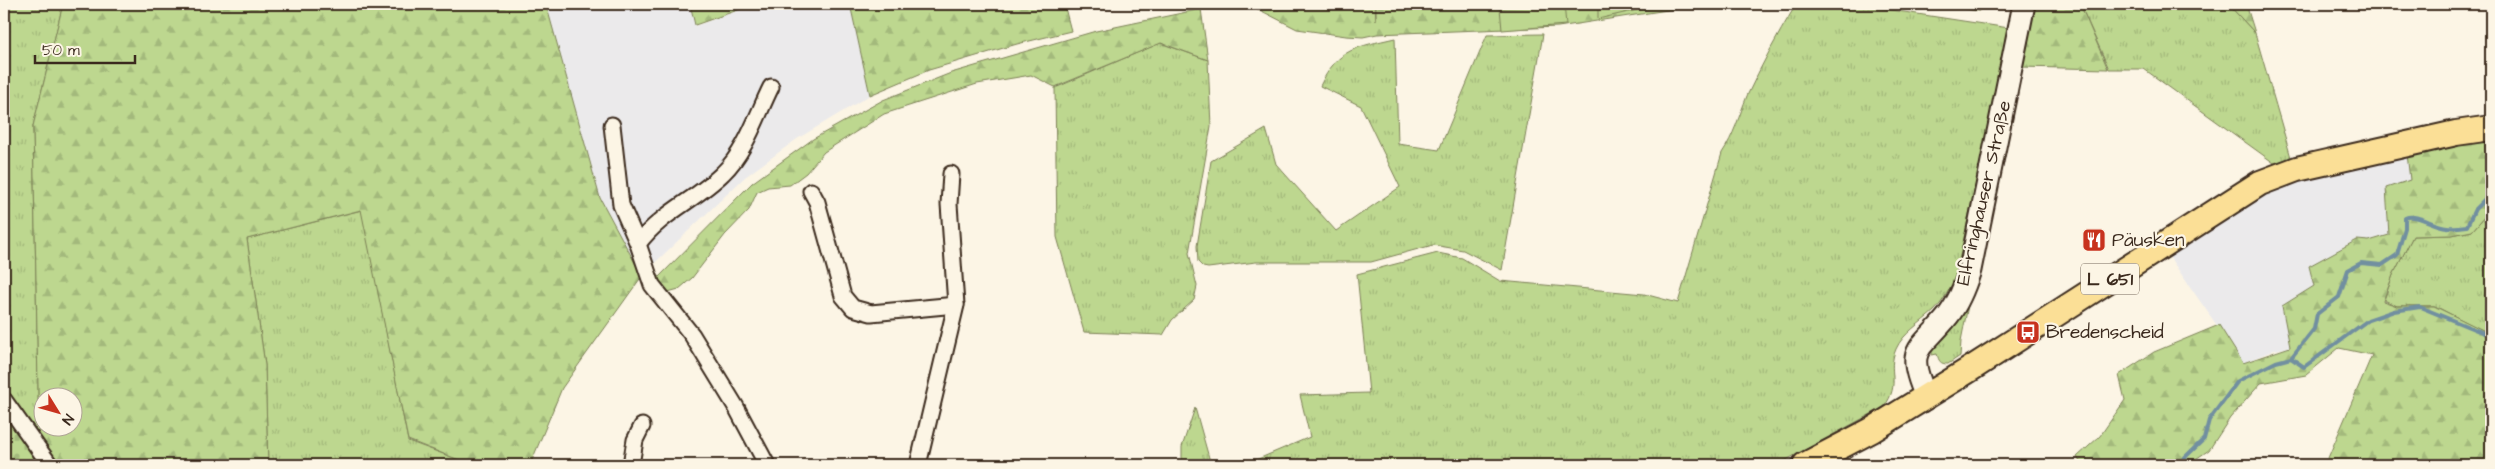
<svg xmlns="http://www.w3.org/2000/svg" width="2495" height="469" font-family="'Architects Daughter',sans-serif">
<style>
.built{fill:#ebeaeb}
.grass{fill:url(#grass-tufts);stroke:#7c8056}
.forest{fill:url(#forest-firs);stroke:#7c8056;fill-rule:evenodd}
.cemetery{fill:url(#cemetery-stones);stroke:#7c8056}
.park{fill:url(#park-crowns);stroke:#7c8056}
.pitch{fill:#bdd78f;stroke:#7c8056}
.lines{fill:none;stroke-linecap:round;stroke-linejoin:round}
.stream{stroke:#718fa0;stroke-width:4}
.minor-casing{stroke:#3b2a1e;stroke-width:19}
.secondary-casing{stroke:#3b2a1e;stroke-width:25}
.primary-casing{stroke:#3b2a1e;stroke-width:28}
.minor{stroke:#fcf5e5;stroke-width:15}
.secondary{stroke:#fcf5e5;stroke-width:21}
.primary{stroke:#fbdf96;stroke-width:24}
.labels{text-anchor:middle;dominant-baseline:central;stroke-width:4.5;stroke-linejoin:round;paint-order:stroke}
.shield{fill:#fcf5e5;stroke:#75675a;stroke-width:1}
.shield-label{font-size:18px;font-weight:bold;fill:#3b2a1e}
.street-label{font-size:19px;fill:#3b2a1e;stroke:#fcf5e5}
.poi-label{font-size:19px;fill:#3b2a1e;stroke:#fcf5e5;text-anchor:start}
</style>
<defs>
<pattern id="grass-tufts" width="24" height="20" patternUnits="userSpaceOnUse" patternTransform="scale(1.25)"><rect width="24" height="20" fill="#bdd78f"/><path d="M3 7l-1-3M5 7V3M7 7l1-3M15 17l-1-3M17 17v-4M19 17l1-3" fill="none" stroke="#a3b97b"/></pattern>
<pattern id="forest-firs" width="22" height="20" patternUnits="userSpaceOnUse" patternTransform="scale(1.25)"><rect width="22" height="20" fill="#bdd78f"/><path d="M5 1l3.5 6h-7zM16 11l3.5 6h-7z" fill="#a3b97b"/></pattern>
<pattern id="cemetery-stones" width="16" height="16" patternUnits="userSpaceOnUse" patternTransform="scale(1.25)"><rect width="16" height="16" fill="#bdd78f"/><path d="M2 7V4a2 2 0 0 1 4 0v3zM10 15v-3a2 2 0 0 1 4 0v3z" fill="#a3b97b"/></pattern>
<pattern id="park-crowns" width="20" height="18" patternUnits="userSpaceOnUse" patternTransform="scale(1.25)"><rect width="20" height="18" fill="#bdd78f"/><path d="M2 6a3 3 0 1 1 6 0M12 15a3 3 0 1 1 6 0" fill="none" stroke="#a3b97b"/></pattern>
</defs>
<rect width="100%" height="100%" fill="#fcf5e5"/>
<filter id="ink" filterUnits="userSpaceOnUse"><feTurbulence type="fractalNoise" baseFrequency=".02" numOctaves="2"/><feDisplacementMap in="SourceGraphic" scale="10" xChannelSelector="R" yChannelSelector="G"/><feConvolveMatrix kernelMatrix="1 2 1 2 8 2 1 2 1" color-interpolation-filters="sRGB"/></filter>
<g filter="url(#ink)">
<g class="built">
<path d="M546,4H690L695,26L756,4H850L870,95L797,139L745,177L642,275L600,198Z"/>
<path d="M2407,154L2410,180L2386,188L2389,235L2369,241L2357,240L2309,266L2314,286L2282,306L2290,347L2274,350L2243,363L2168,255L2245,206L2284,186L2325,172Z"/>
</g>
<g class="grass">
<path d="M4,4H63L33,126L39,439L4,393Z"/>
<path d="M2080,4H2228L2255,33L2292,161L2274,163L2144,69H2109Z"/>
<path d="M1858,5L2009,28L1956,275C1950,288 1944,301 1934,311C1921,323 1903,333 1896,349C1886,372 1902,382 1884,407L1777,465H1244L1310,437L1300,395L1369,393L1357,274L1438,253L1462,258L1500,281L1644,294L1678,303L1722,153C1734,135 1739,116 1747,96C1761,66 1777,36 1794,8Z"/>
<path d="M1543,34L1502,270L1463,250L1433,245L1371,262H1256L1208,268L1203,267L1198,262L1197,246L1211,161L1266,129L1276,164L1336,231L1400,187L1361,106L1320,86C1338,48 1357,47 1395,38L1398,144L1439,150L1487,35Z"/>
<path d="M1160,43L1208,60L1211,126L1189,253L1197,286L1194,300L1172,320L1163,335L1084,332L1057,237L1055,88Z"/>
<path d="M2491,209V335L2435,306H2397L2384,300L2393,275L2413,236L2452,235L2472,231Z"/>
<path d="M362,210L408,441L473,465H268L265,365L247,239Z"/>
<path d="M1970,295L1961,341L1960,356L1948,364C1940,364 1939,361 1937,354L1932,355V351Z"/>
<path d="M1195,408L1211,465H1182V447Z"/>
</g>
<g class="forest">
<path d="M63,4H546L600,198L642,276L562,388L530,465H472L408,440L361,210L247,239L265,365L268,465H55L39,439L33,126ZM42,396H72V426H42Z"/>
<path d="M690,4H755L695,25Z"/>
<path d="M850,4H1064L1071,31L1017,44L929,70L870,95Z"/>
<path d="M1248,4H1375L1376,21V4H1706L1558,27L1377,34L1363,37L1346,36L1297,29Z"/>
<path d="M1934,4H1980L1979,11Z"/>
<path d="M2034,4H2080L2108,69L2020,67Z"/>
<path d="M2228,4H2246L2255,33Z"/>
<path d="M1201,9L1208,60L1161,43L1055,87L1031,75L977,84L884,114L824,152L806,173L790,185L768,187L757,192L749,210L725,235L692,278L679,289L664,293L654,282L752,183L813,139L883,100L951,73L1096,31Z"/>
<path d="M2491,137V209L2472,231L2452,235L2413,236L2393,275L2383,301L2397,306H2434L2491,334V465H2325L2372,355L2339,348L2306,375L2261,383L2230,418L2209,450L2187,465H2082L2077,457L2100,436L2125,400L2119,375L2154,352L2219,325L2243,363L2290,347L2282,306L2314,286L2309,266L2357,240L2369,241L2389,235L2386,188L2410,180L2407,154Z"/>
</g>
<path class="cemetery" d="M4,410L40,465H4Z"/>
<path class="park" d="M1598,4H1663L1598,19Z"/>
<path class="pitch" d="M1564,4L1566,25L1502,30L1500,8Z"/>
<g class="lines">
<g class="stream">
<path d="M2291,358L2304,367L2368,320L2394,311L2420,307L2491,336"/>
<path d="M2177,465L2204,439L2209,420L2238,381L2276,362L2291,358L2314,329L2317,314L2339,297L2348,270L2361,263L2382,265L2397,255L2405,228V218C2417,213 2433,226 2447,227C2453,228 2460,227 2467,226L2475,209L2491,193"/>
</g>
<g class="minor-casing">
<g id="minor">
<path d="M612,125L621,205L638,244"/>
<path d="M811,191L817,202L843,296L853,308L871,313L956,305"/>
<path d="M4,400L50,465"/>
<path d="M631,465L635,440L642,426"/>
<path d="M767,465L736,407L692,335L652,285L638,244C662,212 696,200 723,173C746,151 757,115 771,87"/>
<path d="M918,465L956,305L949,204L951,174"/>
</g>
</g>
<g class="secondary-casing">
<path id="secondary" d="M1926,396C1904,347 1920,351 1948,316C1959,302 1965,286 1970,270L2024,4"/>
</g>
<g class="primary-casing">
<path id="primary" d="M1805,465L1872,430L1969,370L2260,183L2297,169L2456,133L2491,128"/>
</g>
<use href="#minor" class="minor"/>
<use href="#secondary" class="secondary"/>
<use href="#primary" class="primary"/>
</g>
</g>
<defs>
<g id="restaurant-square" transform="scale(1.25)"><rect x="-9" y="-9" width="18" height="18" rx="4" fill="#c8321e" stroke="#fcf5e5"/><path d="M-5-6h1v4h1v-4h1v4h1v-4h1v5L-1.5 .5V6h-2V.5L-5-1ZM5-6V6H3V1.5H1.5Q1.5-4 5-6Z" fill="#fff"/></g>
<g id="bus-square" transform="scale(1.25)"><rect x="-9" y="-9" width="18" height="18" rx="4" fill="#c8321e" stroke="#fcf5e5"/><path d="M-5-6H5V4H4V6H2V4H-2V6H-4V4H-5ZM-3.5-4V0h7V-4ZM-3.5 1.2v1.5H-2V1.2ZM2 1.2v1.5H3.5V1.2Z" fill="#fff"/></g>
</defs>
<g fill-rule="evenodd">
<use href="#restaurant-square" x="2094" y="240"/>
<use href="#bus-square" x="2028" y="332"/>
</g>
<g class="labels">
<rect class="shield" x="2081" y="263.5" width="58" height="31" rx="4"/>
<g class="shield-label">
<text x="2110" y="279">L 651</text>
</g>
<g class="street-label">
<text transform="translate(1984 193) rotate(-77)">Elfringhauser Straße</text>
</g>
<g class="poi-label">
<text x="2112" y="240">Päusken</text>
<text x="2046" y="332">Bredenscheid</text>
</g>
</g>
<rect width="2495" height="469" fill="none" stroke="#fcf5e5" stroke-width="20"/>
<rect x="10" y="10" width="2475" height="449" fill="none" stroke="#3b2a1e" stroke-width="2" filter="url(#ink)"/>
<g transform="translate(58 412) rotate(127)"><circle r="24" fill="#fcf5e5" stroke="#afa495"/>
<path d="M0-4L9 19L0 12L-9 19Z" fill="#c8321e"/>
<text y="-8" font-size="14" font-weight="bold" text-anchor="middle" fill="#3b2a1e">N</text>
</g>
<path d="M35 55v8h100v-8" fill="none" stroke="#3b2a1e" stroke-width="2.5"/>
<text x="42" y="55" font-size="15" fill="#3b2a1e" stroke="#fcf5e5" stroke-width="4" paint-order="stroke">50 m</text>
</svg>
